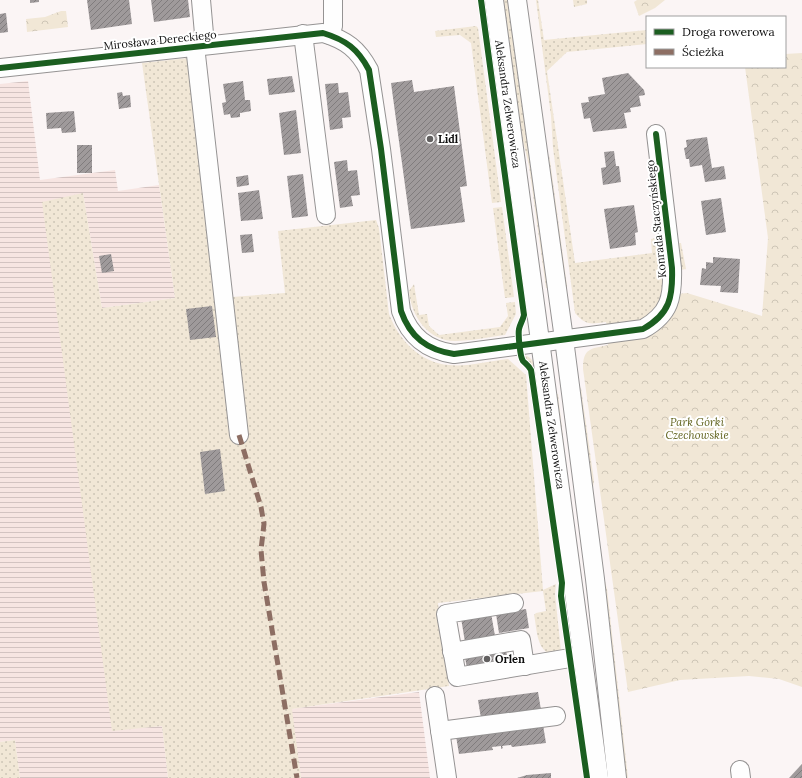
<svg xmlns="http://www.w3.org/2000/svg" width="802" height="778" font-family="Lora,serif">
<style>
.farmland{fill:url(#farmland-rules)}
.grass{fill:url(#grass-dots)}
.park{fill:url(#park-crowns)}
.building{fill:url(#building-hatch)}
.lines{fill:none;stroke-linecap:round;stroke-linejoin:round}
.minor-casing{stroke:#959393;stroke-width:20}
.minor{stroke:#fefefe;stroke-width:18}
.quiet{stroke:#8d6e63;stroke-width:5;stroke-dasharray:10 5;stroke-linecap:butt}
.cycleway-casing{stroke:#fff;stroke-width:8}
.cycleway{stroke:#1b5e20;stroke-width:6}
.poi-dot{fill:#626060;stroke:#fff;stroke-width:1.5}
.labels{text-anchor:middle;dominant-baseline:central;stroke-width:4;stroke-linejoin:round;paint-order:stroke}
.street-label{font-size:11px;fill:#0f0f0f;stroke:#fff}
.poi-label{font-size:11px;font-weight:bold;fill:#0f0f0f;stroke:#fff;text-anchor:start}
.park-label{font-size:11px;font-style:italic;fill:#636521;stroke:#fff}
</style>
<defs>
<pattern id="farmland-rules" width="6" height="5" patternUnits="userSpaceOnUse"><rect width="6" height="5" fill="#f7e5e2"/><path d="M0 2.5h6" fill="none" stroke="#d3c3c1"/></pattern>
<pattern id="grass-dots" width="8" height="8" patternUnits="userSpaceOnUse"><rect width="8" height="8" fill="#f1e7d6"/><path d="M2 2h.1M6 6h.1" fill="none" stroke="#cdc5b6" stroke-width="1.8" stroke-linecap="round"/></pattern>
<pattern id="park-crowns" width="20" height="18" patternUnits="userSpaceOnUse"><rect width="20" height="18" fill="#f1e7d6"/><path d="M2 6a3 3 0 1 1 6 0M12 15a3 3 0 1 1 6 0" fill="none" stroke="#cdc5b6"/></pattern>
<pattern id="building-hatch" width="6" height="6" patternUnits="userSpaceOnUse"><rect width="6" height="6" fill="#9f9a9b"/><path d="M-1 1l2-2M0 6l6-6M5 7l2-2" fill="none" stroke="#807c7d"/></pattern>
</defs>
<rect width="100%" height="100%" fill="#fbf5f5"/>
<g class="farmland">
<path d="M28,81L40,180L115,170L118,191L159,185L175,298L102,308L83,193L112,730L162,726L168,778H20L15,740L0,742V84Z"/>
<path d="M419,692L430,778H301L291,709Z"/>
</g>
<g class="grass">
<path d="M502,0H510L549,288H546L529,166L517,116Z"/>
<path d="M536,0H538L544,40L647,30V44L567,52L547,71L575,263L652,253L651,239L656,238L661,242L667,293L645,321L607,326L606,322C591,324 586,326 575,313L553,148L551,116Z"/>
<path d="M573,0H587V4L574,7Z"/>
<path d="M476,26L478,28L501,202L492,203L471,43L460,35L436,37L435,31Z"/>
<path d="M487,26L491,33L503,133L502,134Z"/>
<path d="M189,58L232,297L285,293L278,231L376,220L379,228L389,314C399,340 420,363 449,365C468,367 489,361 508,359L526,375L543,590L556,584L555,594L561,651L550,654C536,648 537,628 534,615L536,613L546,611L543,591L438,603L449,686L292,709L301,778H168L162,726L112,731L42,202L83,193L102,308L175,298L142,63Z"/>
<path d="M503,142H504L514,205L513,208H512Z"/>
<path d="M549,153L567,286L566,289H564L550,184Z"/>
<path d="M502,207L514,297L505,298L493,208Z"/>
<path d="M513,219H515L526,294H524L522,290Z"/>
<path d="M678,243H681L686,269L681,270L676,267Z"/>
<path d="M414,284L419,315L427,314L429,326L439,335L500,327L508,316L506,303L515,302L516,314L505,335C489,337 471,341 455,341C428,341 411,316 409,291Z"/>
<path d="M524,355C536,358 535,369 537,380L535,379L533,368L524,357Z"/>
<path d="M577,386L581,388L594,481L592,494Z"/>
<path d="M554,394H558L569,489Z"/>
<path d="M604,578L607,589L628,778H625Z"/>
<path d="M574,671L578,676L592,778H589L576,681Z"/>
<path d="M15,740L20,778H0V742Z"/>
</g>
<g class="park">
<path d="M637,0H665L655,8L639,16L634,2Z"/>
<path d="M61,11H66L68,27L27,32L26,19L45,17Z"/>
<path d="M802,53V687L779,679L749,676L680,680L628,692L583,369C583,348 590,349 608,345L607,340L656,331L678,294L687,293L762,316L768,238L745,67H785V54Z"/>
</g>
<g class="building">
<path d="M30,0H39V2L30,3Z"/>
<path d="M87,0H129L132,24L91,30Z"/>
<path d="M151,0H188L190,17L154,22Z"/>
<path d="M6,13L8,32L0,33V14Z"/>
<path d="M628,73L644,90L645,95L639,96L641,106L630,108L631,112L624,113L627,128L593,132L590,118L584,119L581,103L589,102L588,97L605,94L602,78Z"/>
<path d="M292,76L295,92L269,95L267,79Z"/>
<path d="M412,80L414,92L454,86L467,186L460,187L465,222L411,229L391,83Z"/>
<path d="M243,81L245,100H250L251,111L240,113V117L231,118L230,114L224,115L222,103L226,102L223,84Z"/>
<path d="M338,83L339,93L348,92L351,117L342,118L343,128L330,130L325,84Z"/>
<path d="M122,92L123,96L130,95L131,107L119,109L117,93Z"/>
<path d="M296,110L301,153L284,155L279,113Z"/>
<path d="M74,111L76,132L62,133L61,128L47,129L46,113Z"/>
<path d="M707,137L712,168L724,166L726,179L705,182L702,165L690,167L689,159H686L684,148L687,147L686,140Z"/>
<rect x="77" y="145" width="15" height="28"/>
<path d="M614,151L616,166H619L621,182L603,185L601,168L606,167L604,152Z"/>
<path d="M347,160L348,171L357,170L360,195L351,196L353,206L340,208L334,162Z"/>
<path d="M303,174L308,216L292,218L287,176Z"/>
<path d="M248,175L249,185L237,187L236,177Z"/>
<path d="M259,190L263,219L241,221L238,193Z"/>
<path d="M721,198L726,232L706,235L701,201Z"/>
<path d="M634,205L638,232L635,233L636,245L610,249L604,209Z"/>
<path d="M252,234L254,252L242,253L240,235Z"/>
<path d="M111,254L114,271L102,273L99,256Z"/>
<path d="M713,257L740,259L738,293L720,292L721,286L700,285L702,268L706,269V262L713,263Z"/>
<path d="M212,306L216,337L190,340L186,309Z"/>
<path d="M220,449L225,491L205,494L200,452Z"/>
<path d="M526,609L529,628L499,633L496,614Z"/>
<path d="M491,613L495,636L465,642L461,618Z"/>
<path d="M506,650L508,662L467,669L465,657Z"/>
<path d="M538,692L541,710L481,718L478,700Z"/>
<path d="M543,725L546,743L512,747L511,745L502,746L503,748L501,749V746L492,747L493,750L459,754L456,736Z"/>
<path d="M802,764V778H789Z"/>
<path d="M551,773V778H517L527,775Z"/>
</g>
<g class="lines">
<g class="minor-casing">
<g id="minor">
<path d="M201,0L205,45"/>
<path d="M494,0L599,778"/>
<path d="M517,0L564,339L595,579L617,778"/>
<path d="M303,34L326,215"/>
<path d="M330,35L333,26V0"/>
<path d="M195,46L239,435"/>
<path d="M0,68L323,33C346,40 358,49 369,70L381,149L401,311C410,337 427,350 454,354L643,329C670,314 673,297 672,268L656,134"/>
<path d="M514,603L446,614L457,677L582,656"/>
<path d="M452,652L521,640L525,666"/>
<path d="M435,696L447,778"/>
<path d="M440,731L556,716"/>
<path d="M740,770L741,778"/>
</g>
</g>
<use href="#minor" class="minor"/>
<path class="quiet" d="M239,435L261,507L264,524L261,550L264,582L297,778"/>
<g class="cycleway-casing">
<g id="cycleway">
<path d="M481,0L524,315C523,320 520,324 519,329C518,334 520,357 523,361C526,364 529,366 531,370L562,583L561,596L587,778"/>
<path d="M0,68L323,33C346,40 358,49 369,70L381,149L401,311C410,337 427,350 454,354L643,329C670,314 673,297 672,268L656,134"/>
</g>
</g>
<use href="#cycleway" class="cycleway"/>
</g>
<g class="poi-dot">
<circle cx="430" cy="139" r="4"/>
<circle cx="487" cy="659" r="4"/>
</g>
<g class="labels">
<g class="street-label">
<text transform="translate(160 40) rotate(-6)">Mirosława Dereckiego</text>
<text transform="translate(508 104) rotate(82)">Aleksandra Zelwerowicza</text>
<text transform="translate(656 219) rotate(-96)">Konrada Staczyńskiego</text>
<text transform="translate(552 425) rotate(82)">Aleksandra Zelwerowicza</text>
</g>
<g class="poi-label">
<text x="438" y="139">Lidl</text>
<text x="495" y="659">Orlen</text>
</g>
<g class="park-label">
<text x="697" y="422">Park Górki<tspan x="697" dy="13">Czechowskie</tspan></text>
</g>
</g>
<rect x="646" y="16" width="140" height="52" fill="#ffffff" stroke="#9f9f9f"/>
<rect x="654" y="29" width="20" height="6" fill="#1b5e20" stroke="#9f9f9f"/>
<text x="682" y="36" font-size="12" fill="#0f0f0f">Droga rowerowa</text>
<rect x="654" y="49" width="20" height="6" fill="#8d6e63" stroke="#9f9f9f"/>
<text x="682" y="56" font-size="12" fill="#0f0f0f">Ścieżka</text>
</svg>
